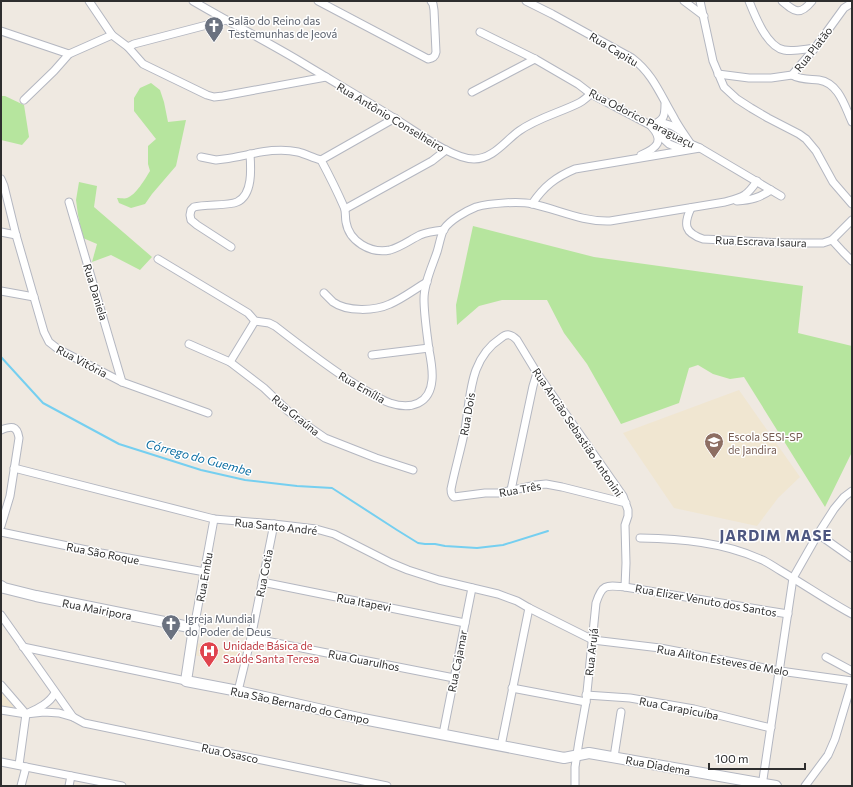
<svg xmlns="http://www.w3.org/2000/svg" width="853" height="787" font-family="Commissioner,sans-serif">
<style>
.education{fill:#f0e6d1}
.green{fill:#b6e59e}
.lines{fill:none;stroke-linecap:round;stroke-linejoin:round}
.stream{stroke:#75cff0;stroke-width:2}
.street-casing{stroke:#b4b7c1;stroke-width:9}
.secondary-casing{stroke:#b4b7c1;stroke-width:12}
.street{stroke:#fff;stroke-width:7}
.secondary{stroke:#fff;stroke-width:10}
.labels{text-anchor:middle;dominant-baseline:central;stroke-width:3;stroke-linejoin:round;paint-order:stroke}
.worship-label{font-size:11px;fill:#5b616d;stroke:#fff;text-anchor:start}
.street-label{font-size:11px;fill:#2e2e2e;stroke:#fff}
.education-label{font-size:11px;fill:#785e54;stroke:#fff;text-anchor:start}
.health-label{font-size:11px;fill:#be3a42;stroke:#fff;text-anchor:start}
.water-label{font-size:12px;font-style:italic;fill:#0d6fa3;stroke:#fff}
.district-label{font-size:15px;font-weight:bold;letter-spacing:1px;fill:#4d5680;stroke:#fff}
</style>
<rect width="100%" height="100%" fill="#efe9e1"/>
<g class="education">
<path d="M739,390L800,477L778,498L757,526L674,508L623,433Z"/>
<path d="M196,643L242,652L240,665L194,655Z"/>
<path d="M1,691L13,705V708L12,709L1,707Z"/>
</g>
<g class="green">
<path d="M151,83L160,90L164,102L168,122L186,120L176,166L152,194L145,204L131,208L119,203L117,198C120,198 125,199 127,198C136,195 145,179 150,171L148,164V146L156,139L134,111V98L140,88Z"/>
<path d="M1,96H5L24,105L29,137L22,145L1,140Z"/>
<path d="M79,182L97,186L94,207L152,257L140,270L111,255L92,262L97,244L83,238L78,215L76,200Z"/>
<path d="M473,226L594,257L803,286L798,333L852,346V452L825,507L744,377L730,379L713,374L698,365L689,368L679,403L621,424L587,364L564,333L547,300H502L479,306L457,325L456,305Z"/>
</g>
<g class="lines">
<path class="stream" d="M1,357L43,403L119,444L201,470L245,480L297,486L332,488L397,530L418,543L425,544H435L445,546L477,548L503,545L548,531"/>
<g class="street-casing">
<g id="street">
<path d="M89,1L112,35L128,47L143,64L207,95L214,97L223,96L326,77"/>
<path d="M193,1C227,21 262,39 296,59C329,79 362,98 394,118C414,130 452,159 474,159C493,159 505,141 519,131C537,118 559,113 579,103C583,101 587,97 591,94"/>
<path d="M318,1L428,59C433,58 435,57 436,52L434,10L433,4L431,1"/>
<path d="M526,1L552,14L632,58C653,74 660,94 673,116C678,126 684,134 690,143"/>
<path d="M684,1L704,16"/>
<path d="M700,1L713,61L724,87L737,99L751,108L768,118L799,134L806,139L816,151L833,182L852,204"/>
<path d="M749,1C755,16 767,47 784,50C794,52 805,49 815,48"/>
<path d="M782,1C795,12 800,16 812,1"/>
<path d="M1,31L69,54"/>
<path d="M480,32L535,59L578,84L591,94L648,124L674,137L700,148L781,196"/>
<path d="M128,47L134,44L226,20"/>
<path d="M718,74L749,78H771L792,75L815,48L844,8L852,3"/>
<path d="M792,75C801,80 809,79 819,80C839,83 845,107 852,122"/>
<path d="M472,92L535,59"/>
<path d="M24,100L54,71L69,54L112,35"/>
<path d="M660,122L673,126L681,131"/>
<path d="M657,133L669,144L684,150"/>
<path d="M641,155C657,148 665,141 651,126C664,120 665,117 665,104"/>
<path d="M201,157L216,160L224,159C248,156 273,146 298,152C306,154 313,158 321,160C329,175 337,191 344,207C346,211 345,217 346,222C349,241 370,254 390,250C401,247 410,240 420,235C427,232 435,231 444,230"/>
<path d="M321,160L395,118"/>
<path d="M1,179L4,186L16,235L44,332L49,342L58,349L122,382L208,413"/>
<path d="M737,201C751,200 759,198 771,190"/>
<path d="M69,202L122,382"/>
<path d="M532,204C544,186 556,177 575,169L700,148"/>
<path d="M691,208C683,225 685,233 703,239L784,243H823L832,240L852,220"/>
<path d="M345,209L432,161L446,150"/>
<path d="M1,232L16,235"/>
<path d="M832,240L843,252L852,261"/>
<path d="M231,247L197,225L191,220L190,215L191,210L194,207C206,204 228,206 237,202C253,195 251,168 250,154"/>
<path d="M158,259L248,313L255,321L269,323L275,326C302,347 329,368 358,386C368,392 379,399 390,403C411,410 430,404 432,380C433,370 431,360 429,350C427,333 424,315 424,299C424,283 432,267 437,252C439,246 441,234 444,229C450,220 466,211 476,207C490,203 519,201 533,204C559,210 583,222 610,221L725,202C743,197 746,197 757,181"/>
<path d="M1,291L34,297"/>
<path d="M324,293C327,296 330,299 333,302C347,312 375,311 390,304C402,299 415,289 427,282"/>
<path d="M189,344L230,362L264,388L288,411L306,425L325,438L376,458L413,470"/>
<path d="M372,355L429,348"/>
<path d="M230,362L255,321"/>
<path d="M1,430C11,426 17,425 19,438L10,496L1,526"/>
<path d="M14,468L214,519L274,524L316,529L334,534L391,563L408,570L439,580L498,594L517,601L529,608L593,640L660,648L780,671L852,681"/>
<path d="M511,490L533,386L537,373"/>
<path d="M1,532L101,553L205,572"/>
<path d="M818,534L852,558"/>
<path d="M640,538C682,539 722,542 760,559C768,562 774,567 781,571C805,585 828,601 852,614"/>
<path d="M262,582L465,623"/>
<path d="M625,587L788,614"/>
<path d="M1,615L73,717L84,723L387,786"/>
<path d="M194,628L214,519"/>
<path d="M251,638L454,678"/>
<path d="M23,647L186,681"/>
<path d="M826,657L852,671"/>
<path d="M1,685L26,714C37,709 49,704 55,693"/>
<path d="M512,688L586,702"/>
<path d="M238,691L251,638L274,524"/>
<path d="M586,695L630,698L694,709L771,728"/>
<path d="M1,710L26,714L44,712L59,713L73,717"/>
<path d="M443,734L472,588"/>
<path d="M501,746L529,608"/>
<path d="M614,757L621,712"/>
<path d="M1,762L122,786"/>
<path d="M19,765L26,714"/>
<path d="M21,786L26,767"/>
<path d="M69,786L71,776"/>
<path d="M575,786V767L579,741L586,702L596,603C602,584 606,585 625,587L626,563L625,525L628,516V510L623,496L537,373L517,340C511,334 507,333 501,338C469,359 471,395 465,429C461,449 455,469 451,489C451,492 451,495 454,497L485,493H499L536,485L546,484L562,487L626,503"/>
<path d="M762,786L793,578L818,534L834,509L844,497L852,491"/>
<path d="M805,786L828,755L835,739L852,682"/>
</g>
</g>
<g class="secondary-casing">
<path id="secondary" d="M1,586L4,588L36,596L194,628L186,681L238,691L363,719L564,758L589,753L776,786"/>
</g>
<use href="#street" class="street"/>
<use href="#secondary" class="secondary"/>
</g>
<defs>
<g id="church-pin" transform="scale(1)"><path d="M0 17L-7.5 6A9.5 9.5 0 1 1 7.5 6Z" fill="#6b7280" stroke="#fff"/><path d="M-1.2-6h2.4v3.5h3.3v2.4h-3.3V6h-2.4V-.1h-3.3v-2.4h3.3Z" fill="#fff"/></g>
<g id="school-pin" transform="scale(1)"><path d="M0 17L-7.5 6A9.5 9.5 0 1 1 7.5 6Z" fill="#8d6e63" stroke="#fff"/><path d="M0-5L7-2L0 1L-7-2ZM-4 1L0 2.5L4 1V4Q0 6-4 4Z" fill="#fff"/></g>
<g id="hospital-pin" transform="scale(1)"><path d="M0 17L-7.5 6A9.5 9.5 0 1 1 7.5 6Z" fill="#e0444e" stroke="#fff"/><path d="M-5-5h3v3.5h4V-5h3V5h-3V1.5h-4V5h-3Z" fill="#fff"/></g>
</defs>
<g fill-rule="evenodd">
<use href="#church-pin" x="214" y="26"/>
<use href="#school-pin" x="714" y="442"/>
<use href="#church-pin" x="171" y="624"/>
<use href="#hospital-pin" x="209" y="651"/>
</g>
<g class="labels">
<g class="worship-label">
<text x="228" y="20">Salão do Reino das<tspan x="228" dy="13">Testemunhas de Jeová</tspan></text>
<text x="185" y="618">Igreja Mundial<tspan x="185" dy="13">do Poder de Deus</tspan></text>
</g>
<g class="street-label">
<text transform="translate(614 49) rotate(31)">Rua Capitu</text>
<text transform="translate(813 49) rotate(-52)">Rua Platão</text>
<text transform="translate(391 117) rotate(31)">Rua Antônio Conselheiro</text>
<text transform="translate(642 118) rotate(27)">Rua Odorico Paraguaçu</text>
<text transform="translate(761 241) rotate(2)">Rua Escrava Isaura</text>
<text transform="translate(96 292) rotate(73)">Rua Daniela</text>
<text transform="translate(82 361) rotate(28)">Rua Vitória</text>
<text transform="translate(362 387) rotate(30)">Rua Emília</text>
<text transform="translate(467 414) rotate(-80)">Rua Dois</text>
<text transform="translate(296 415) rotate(39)">Rua Graúna</text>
<text transform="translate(578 432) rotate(56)">Rua Ancião Sebastião Antonini</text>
<text transform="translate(520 489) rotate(-10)">Rua Três</text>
<text transform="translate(276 526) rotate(6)">Rua Santo André</text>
<text transform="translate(103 553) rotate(11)">Rua São Roque</text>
<text transform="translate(264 573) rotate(-79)">Rua Cotia</text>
<text transform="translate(204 577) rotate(-80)">Rua Embu</text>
<text transform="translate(706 600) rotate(10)">Rua Elizer Venuto dos Santos</text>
<text transform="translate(364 602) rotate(11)">Rua Itapevi</text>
<text transform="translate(97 609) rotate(11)">Rua Mairipora</text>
<text transform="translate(591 652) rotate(-84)">Rua Arujá</text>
<text transform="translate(364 660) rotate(11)">Rua Guarulhos</text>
<text transform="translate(723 660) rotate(10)">Rua Ailton Esteves de Melo</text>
<text transform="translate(457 661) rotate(-79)">Rua Cajamar</text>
<text transform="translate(300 705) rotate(12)">Rua São Bernardo do Campo</text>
<text transform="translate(679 708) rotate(11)">Rua Carapicuíba</text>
<text transform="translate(230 753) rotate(12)">Rua Osasco</text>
<text transform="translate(658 765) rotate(10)">Rua Diadema</text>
</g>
<g class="education-label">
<text x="728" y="436">Escola SESI-SP<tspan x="728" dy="13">de Jandira</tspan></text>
</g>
<g class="health-label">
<text x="223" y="645">Unidade Básica de<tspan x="223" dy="13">Saúde Santa Teresa</tspan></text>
</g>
<g class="water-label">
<text transform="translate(199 457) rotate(15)">Córrego do Guembe</text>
</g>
<g class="district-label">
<text x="776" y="535">JARDIM MASE</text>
</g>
</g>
<rect width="853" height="787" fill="none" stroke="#2e2e2e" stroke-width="4"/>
<path d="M709 763v6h96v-6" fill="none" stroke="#2e2e2e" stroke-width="2"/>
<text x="715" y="763" font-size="12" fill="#2e2e2e" stroke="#ffffff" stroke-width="3" paint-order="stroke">100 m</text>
</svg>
